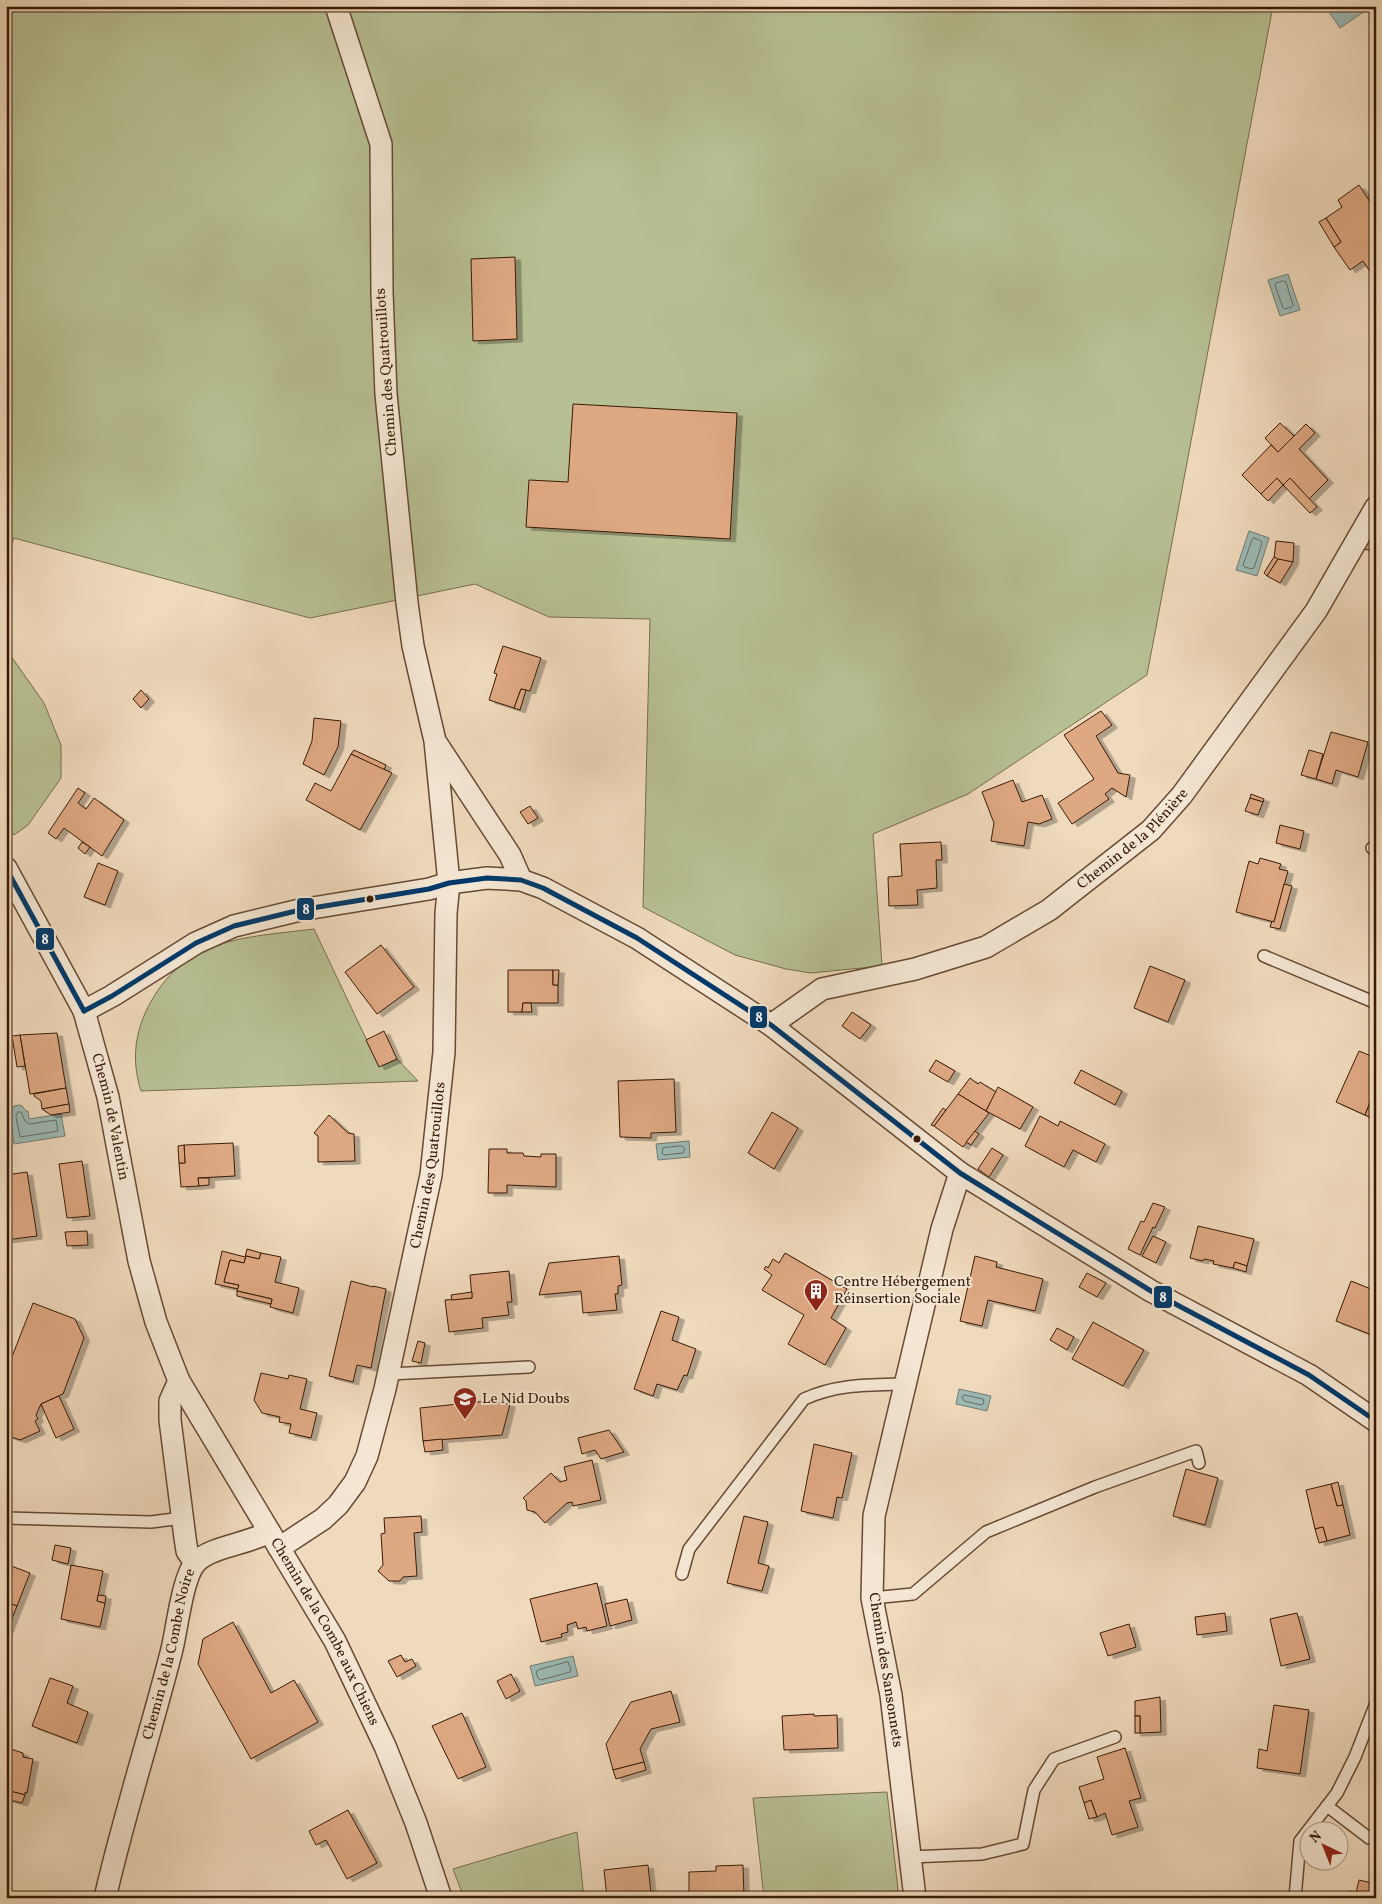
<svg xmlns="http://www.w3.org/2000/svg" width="1382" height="1904" font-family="Vollkorn,serif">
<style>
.green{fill:#b7c093;stroke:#786d4c}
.water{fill:#9bbab6;stroke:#737a6f}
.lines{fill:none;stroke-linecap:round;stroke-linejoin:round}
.shore{stroke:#6a6a5e;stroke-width:1}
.building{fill:#dea883;stroke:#381a05;filter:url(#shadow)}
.service-casing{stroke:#664a33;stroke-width:14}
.minor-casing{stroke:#664a33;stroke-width:24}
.service{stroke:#f5e7d4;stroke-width:11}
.minor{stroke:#f5e7d4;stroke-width:21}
.bus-1-casing{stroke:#f5e7d4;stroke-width:9}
.bus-1{stroke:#00396b;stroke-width:5}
.bus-dot{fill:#381a05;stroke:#f5e7d4;stroke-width:2}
.labels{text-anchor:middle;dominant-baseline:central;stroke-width:4;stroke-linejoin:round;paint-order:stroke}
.street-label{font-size:15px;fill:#381a05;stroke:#f5e7d4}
.poi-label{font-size:15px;fill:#381a05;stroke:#f5e7d4;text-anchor:start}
.line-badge{stroke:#f5e7d4;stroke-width:2}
.badge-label{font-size:14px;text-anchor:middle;font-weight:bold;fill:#fff}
</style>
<defs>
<filter id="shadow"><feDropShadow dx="5.5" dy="3" stdDeviation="0" flood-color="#0004"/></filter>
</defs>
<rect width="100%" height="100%" fill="#f0dabd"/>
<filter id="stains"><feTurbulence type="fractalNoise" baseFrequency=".004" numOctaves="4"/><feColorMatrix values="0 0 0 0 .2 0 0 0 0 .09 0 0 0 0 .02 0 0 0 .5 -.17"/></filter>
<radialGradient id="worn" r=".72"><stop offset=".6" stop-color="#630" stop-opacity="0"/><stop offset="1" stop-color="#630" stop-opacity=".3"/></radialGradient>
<g class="green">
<path d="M6,6H1273L1147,675L968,794L873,834L882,966L811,973L786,969L735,955L643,907L650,619L549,617L475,584L310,618L14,538L6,561Z"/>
<path d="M6,649L44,703L61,745V778L28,825L14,835L6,820Z"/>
<path d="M314,929L379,1066L397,1059L418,1081L141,1091C132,1063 134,1036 147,1009C183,937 242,938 314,929Z"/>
<path d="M887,1792L899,1898H764L753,1798Z"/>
<path d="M577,1832L584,1898H464L453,1869Z"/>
</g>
<g class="water">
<path d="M1325,6H1362L1365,11L1340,28Z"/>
<path d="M1288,274L1300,310L1280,316L1268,280Z"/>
<path d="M1249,531L1269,538L1257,576L1236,570Z"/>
<path d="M19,1105L22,1106L26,1111H28L29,1119L61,1114L65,1136L14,1144L10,1114L14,1106Z"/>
<path d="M689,1141L690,1157L658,1160L656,1144Z"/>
<path d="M959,1389L991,1396L987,1411L956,1404Z"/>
<path d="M573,1656L578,1676L535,1686L530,1666Z"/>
</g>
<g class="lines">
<g class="shore">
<path d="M1283,281L1286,282L1293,305L1292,307L1285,309L1283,308L1275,285L1276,283Z"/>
<path d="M1254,538L1261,541L1262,543L1254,568L1252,569L1245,567L1243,565L1252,540Z"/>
<path d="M18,1112H21L25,1121L29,1124L56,1120L58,1131L20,1137L16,1117Z"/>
<path d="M682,1146L685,1149L683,1153L664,1155L662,1153L663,1148Z"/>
<path d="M965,1395L983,1399L984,1403L981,1405L964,1401L962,1397Z"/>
<path d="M568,1662L571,1670L570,1672L541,1680L538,1678L536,1672L538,1670Z"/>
</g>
</g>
<g class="building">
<path d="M1359,185L1376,211V273L1373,276L1363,261L1350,270L1334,247L1341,242L1326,218L1342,207L1338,200Z"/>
<path d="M1326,218L1341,242L1334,247L1319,222Z"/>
<path d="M515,257L517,339L473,341L471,259Z"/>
<path d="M573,404L737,413L730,539L526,527L529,480L568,482Z"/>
<path d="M1280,423L1294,436L1278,452L1265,438Z"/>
<path d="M1306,424L1315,433L1299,449L1328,480L1309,499L1290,478L1283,485L1277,478L1261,494L1242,475L1271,445L1278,452Z"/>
<path d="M1277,478L1283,485L1268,501L1261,494Z"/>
<path d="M1290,478L1317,507L1310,513L1283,485Z"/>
<path d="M1375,532H1376V552L1364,549Z"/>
<path d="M1276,541L1294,543L1293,562L1274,559Z"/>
<path d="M1274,557L1278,559L1267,576L1264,573Z"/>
<path d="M1278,559L1293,562L1280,583L1267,576Z"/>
<path d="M503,646L541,658L530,691L521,689L514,708L489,700L497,674L494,673Z"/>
<path d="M521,689L526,690L520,710L514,708Z"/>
<path d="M141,690L149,699L141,708L133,699Z"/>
<path d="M1101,711L1112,725L1096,736L1118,773L1130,775L1126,797L1112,788L1105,794L1109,799L1072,824L1058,803L1094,779L1064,735Z"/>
<path d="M314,718L341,721L338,747L324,775L303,764L312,741Z"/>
<path d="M1331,732L1368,742L1358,777L1336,770L1332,784L1316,779Z"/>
<path d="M354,750L386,765L384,770L351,754Z"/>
<path d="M1309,750L1323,754L1316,779L1301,775Z"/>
<path d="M351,754L392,773L360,830L306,800L315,783L331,791Z"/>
<path d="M1013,780L1022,802L1042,795L1052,819L1039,824L1028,822L1024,846L991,841L994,823L982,792Z"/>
<path d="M78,788L85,793L78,803L86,809L94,798L124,820L102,856L64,828L56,839L48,833Z"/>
<path d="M1251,794L1264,799L1263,802L1250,798Z"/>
<path d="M1250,798L1263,802L1258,815L1245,811Z"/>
<path d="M530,806L538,818L528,824L520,812Z"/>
<path d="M1280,825L1304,831L1300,849L1276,843Z"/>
<path d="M82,842L90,847L85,854L78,848Z"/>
<path d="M941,842L942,860H936L937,888L917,890L918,905L889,906L888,877L902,876L900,844Z"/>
<path d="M1260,858L1281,864L1279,869L1288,871L1274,922L1236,912L1249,861L1258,864Z"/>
<path d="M98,863L118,871L105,905L84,897Z"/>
<path d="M1284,884L1292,886L1280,929L1270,927L1272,921L1274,922Z"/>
<path d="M381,945L414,987L377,1014L345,972Z"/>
<path d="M1150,966L1185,980L1168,1022L1134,1008Z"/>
<path d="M508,970H553V985H558V1003H523L522,1012H508Z"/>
<path d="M553,970H559L558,985H553Z"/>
<path d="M523,1003H531L532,1012H522Z"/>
<path d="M852,1012L871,1025L860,1039L842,1026Z"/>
<path d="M384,1031L397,1059L379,1067L366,1040Z"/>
<path d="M57,1033L66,1088L30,1094L20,1035Z"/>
<path d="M20,1035L25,1066L17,1067L12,1036Z"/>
<path d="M1359,1051L1376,1058V1096L1373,1095L1365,1115L1336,1102Z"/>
<path d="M936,1060L955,1071L948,1082L929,1071Z"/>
<path d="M1081,1070L1122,1091L1115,1105L1074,1083Z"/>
<path d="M970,1078L978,1084L980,1082L996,1092L986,1111L958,1094Z"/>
<path d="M674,1079L676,1132L651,1133V1138L620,1137L618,1081Z"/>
<path d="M998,1087L1033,1107L1020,1129L986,1111Z"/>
<path d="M66,1088L69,1104L42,1109L41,1101L34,1096V1094Z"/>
<path d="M958,1094L989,1113L963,1147L934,1126Z"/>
<path d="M1373,1095L1376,1096V1109L1372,1118L1365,1115Z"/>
<path d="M69,1104L70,1112L51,1115L42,1109Z"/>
<path d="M943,1108L946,1110L934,1126L931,1125Z"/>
<path d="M772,1112L798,1128L774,1169L748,1153Z"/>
<path d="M329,1115L348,1133L354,1134L355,1161L318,1162V1136L314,1133Z"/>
<path d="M1040,1116L1058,1126L1060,1121L1105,1144L1096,1162L1073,1150L1064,1167L1025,1146Z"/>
<path d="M975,1131L979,1134L971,1145L966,1142Z"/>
<path d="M233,1143L235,1176L198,1178L199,1186L181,1187L179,1163H185L184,1145Z"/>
<path d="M184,1145L185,1163H179L178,1146Z"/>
<path d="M992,1148L1003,1155L989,1177L978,1169Z"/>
<path d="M489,1149H507V1153H523L524,1156L541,1157V1154H556V1187L507,1185V1193H488Z"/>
<path d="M82,1161L90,1216L67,1218L59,1164Z"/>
<path d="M27,1172L37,1236L6,1240V1220L9,1219L6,1204V1175Z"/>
<path d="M198,1178H209V1185L199,1186Z"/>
<path d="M1153,1203L1165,1207L1155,1228L1153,1227L1140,1255L1128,1249L1141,1221L1144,1222Z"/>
<path d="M1198,1226L1254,1239L1247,1266L1235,1262L1233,1268L1213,1264L1214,1261L1204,1259L1203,1261L1190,1258Z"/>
<path d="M87,1231L88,1245L67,1246L65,1232Z"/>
<path d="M1153,1236L1166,1242L1156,1263L1142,1256Z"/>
<path d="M247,1249L261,1253L259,1259L246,1256L244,1263L230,1260L224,1282L239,1285L238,1289L215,1284L222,1251L245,1257Z"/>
<path d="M261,1253L281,1257L275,1282L299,1288L293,1313L270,1307L272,1299L237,1291L239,1285L224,1282L230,1260L244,1263L246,1256L259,1259Z"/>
<path d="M785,1253L847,1289L831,1318L846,1328L825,1365L788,1344L804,1315L762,1290L772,1275L764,1269L766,1266L768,1268L773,1259L779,1263Z"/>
<path d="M619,1256L622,1285L618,1286V1294H615L617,1310L583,1313L581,1291L539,1295L549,1263Z"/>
<path d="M975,1256L997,1262L996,1267L1043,1279L1035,1311L988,1300L982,1326L960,1321Z"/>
<path d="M1235,1262L1247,1266L1246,1272L1233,1268Z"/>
<path d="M509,1271L512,1302H507L509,1315L482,1318L483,1328L449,1332L445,1300L472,1298L470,1275Z"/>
<path d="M1087,1273L1106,1283L1097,1297L1079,1287Z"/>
<path d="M351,1281L373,1287V1286L386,1289L371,1368L357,1365L353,1382L329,1376Z"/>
<path d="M1351,1281L1376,1291L1375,1340L1371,1338L1372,1335L1336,1321Z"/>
<path d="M237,1291L272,1299L271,1304L237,1296Z"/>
<path d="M472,1292V1298L452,1300L451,1295Z"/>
<path d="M33,1303L75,1319L84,1338L63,1394L41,1404L36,1415L38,1419L35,1421L40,1431L20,1440L6,1435V1372Z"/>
<path d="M661,1311L679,1317L672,1340L696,1349L687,1376L684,1375L677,1390L657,1384L653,1396L634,1389Z"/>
<path d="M1093,1322L1144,1350L1123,1386L1072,1359Z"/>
<path d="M1057,1328L1074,1337L1067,1350L1050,1340Z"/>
<path d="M418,1341L425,1343L421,1363L412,1361Z"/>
<path d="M261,1373L288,1379L289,1375L307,1379L300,1409L317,1413L311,1438L289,1433L291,1424L279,1422L280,1417L262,1413L254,1400Z"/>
<path d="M59,1396L74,1429L56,1438L41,1404Z"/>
<path d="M487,1401L510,1404L502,1435L423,1441L420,1408Z"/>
<path d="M609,1430L624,1452L601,1459L595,1450L582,1454L578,1438Z"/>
<path d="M442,1439L443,1450L425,1452L423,1441Z"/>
<path d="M814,1444L852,1453L842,1498L837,1497L833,1518L801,1511Z"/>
<path d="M592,1460L601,1500L573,1506L572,1502L567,1503L545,1523L535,1512L527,1510L526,1501L523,1498L551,1473L560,1482L567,1480L564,1467Z"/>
<path d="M1186,1469L1218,1478L1205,1525L1173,1516Z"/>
<path d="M1338,1482L1343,1505L1337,1506L1331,1484Z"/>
<path d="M1331,1484L1337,1506L1343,1505L1350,1535L1327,1541L1323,1527L1315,1529L1306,1490Z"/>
<path d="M421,1516L422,1532L414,1533L417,1576L403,1577L400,1581H389L378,1571L383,1565L381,1534L385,1533L384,1518Z"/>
<path d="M744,1516L768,1522L758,1563L769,1566L762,1591L727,1583Z"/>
<path d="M1323,1527L1327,1541L1319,1543L1315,1529Z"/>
<path d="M55,1545L71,1548L68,1564L52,1560Z"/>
<path d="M6,1564L30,1573L17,1606L6,1602Z"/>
<path d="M71,1565L103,1571L97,1601L105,1603L100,1627L61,1619Z"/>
<path d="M597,1583L607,1626L587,1631L586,1627L578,1629L576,1622L567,1625L568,1632L561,1634L562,1637L541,1642L530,1599Z"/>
<path d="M98,1595L106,1596L105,1603L97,1601Z"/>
<path d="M627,1599L632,1620L610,1626L605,1604Z"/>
<path d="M6,1602L17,1606L7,1631L6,1630Z"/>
<path d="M1225,1613L1227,1631L1197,1635L1195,1617Z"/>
<path d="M1297,1613L1310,1659L1281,1666L1270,1619Z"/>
<path d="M233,1622L271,1693L294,1680L318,1722L251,1759L198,1664L203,1639Z"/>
<path d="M1129,1624L1136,1647L1108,1656L1100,1633Z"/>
<path d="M401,1655L405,1662L412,1659L416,1666L397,1677L388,1661Z"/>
<path d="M511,1674L520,1691L506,1699L497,1681Z"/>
<path d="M50,1678L73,1686L67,1703L88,1712L77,1743L32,1726Z"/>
<path d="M671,1691L680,1722L651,1729L640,1749L644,1762L613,1770L606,1744L631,1702Z"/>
<path d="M1160,1697L1161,1732L1140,1733V1716H1135V1701Z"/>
<path d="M1274,1705L1309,1710L1300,1774L1257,1768L1259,1749L1267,1751Z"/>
<path d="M462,1713L486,1767L458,1779L432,1726Z"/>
<path d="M814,1714V1716L837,1715L838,1748L784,1750L782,1716Z"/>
<rect x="1135" y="1716" width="5" height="17"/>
<path d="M1125,1748L1141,1798L1129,1801L1138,1827L1112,1835L1105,1813L1097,1817L1091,1800L1084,1803L1079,1787L1104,1779L1097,1757Z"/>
<path d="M11,1749L23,1753V1757L33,1759L27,1793L25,1792V1795L6,1790V1753L10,1754Z"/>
<path d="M644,1762L646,1770L616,1779L613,1770Z"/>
<path d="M6,1790L25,1795L22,1803L6,1799Z"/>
<path d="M1091,1800L1097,1817L1089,1819L1084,1803Z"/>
<path d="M348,1810L377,1863L347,1879L326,1840L316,1845L309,1831Z"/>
<path d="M648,1865L651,1894L641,1895V1898H607L604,1870Z"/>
<path d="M743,1865L744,1898H689V1872L716,1871V1866Z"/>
<path d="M1359,1880L1376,1884V1898H1347L1349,1891L1356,1893Z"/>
</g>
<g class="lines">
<g class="service-casing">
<g id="service">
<path d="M1372,848L1376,849"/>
<path d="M1264,956L1376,1003"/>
<path d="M389,1374L529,1367"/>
<path d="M6,1518L151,1522L182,1518"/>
<path d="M682,1574L689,1549L804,1399C837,1384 868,1385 904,1384"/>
<path d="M872,1598L913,1594L986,1532L1095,1487L1196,1451L1199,1463"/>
<path d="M1327,1806L1369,1838L1376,1839"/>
<path d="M910,1857L982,1854L1023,1844L1034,1790L1054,1759L1115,1737"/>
<path d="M1295,1898L1300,1841L1337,1793L1355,1757L1376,1703"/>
</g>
</g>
<g class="minor-casing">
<g id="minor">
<path d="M437,744L510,855L521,880"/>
<path id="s1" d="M6,868L84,1011L108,1097L139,1261L156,1322L179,1381L335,1641L385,1746L416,1823L441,1898"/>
<path d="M84,1011L112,996L196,943L234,926L300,910L429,889L449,883L487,878L521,880L543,888L637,938L771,1025L960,1173L1151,1291L1309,1375L1376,1421"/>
<path id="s2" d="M771,1025L822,989L915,969L986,947L1049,910L1151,830L1182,795L1316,611L1376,507"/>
<path d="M179,1381L170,1401V1420L185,1538L187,1551L195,1563"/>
<path id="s3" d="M279,1548L323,1519L338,1505L355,1482L367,1456L385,1389L431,1175L444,1052L446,913L449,883L435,741L413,646L407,603L386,394L382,293L381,144L336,6"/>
<path id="s4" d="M105,1898C124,1815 150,1735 171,1653C177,1631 182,1577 196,1562C210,1547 248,1544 269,1532"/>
<path d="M915,1898L891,1695L872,1598L874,1516L942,1229L960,1173"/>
</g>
</g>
<use href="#service" class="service"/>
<use href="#minor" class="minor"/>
<g class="bus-1-casing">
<g id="bus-1">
<path d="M6,868L84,1011"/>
<path d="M84,1011L112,996L196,943L234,926L300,910L429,889L449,883L487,878L521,880L543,888L637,938L771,1025L960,1173L1151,1291L1309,1375L1376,1421"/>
</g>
</g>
<use href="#bus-1" class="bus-1"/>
</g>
<defs>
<g id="building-pin" transform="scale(1.25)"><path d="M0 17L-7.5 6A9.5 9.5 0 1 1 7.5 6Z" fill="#8f2418" stroke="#f5e7d4"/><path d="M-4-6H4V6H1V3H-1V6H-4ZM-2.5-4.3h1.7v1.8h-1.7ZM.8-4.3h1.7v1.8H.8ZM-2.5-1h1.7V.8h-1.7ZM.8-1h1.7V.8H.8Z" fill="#fff"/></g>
<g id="school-pin" transform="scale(1.25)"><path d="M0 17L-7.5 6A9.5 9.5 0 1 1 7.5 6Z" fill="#8f2418" stroke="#f5e7d4"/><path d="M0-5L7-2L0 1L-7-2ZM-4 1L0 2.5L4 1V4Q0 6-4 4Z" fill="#fff"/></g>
</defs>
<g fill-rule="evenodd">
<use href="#building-pin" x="816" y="1291"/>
<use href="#school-pin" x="465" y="1399"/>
</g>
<g class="bus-dot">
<circle cx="370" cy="899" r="4.5"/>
<circle cx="917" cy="1139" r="4.5"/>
</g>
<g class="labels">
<g class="street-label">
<text transform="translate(387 372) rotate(-94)">Chemin des Quatrouillots</text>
<text stroke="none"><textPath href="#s2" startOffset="415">Chemin de la Plénière</textPath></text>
<text stroke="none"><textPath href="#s1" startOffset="272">Chemin de Valentin</textPath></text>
<text stroke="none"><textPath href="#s3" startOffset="428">Chemin des Quatrouillots</textPath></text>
<text stroke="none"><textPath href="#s1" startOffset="836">Chemin de la Combe aux Chiens</textPath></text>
<text stroke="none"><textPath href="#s4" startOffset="252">Chemin de la Combe Noire</textPath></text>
<text transform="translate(885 1670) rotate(81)">Chemin des Sansonnets</text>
</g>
<g class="poi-label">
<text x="834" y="1282">Centre Hébergement<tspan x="834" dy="17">Réinsertion Sociale</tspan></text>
<text x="482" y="1399">Le Nid Doubs</text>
</g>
</g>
<g class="line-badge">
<rect x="296" y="897" width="19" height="24" rx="5" fill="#00396b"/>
<rect x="35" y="927" width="20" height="24" rx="5" fill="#00396b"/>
<rect x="749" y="1005" width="19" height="24" rx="5" fill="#00396b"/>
<rect x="1153" y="1285" width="20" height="24" rx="5" fill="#00396b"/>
</g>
<g class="badge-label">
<text x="306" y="914">8</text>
<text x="45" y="944">8</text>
<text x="759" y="1022">8</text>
<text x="1163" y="1302">8</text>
</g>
<rect width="1382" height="1904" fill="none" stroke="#f0dabd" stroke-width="25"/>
<rect x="8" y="8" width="1367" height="1889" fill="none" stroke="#381a05" stroke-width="2.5"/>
<rect x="12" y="12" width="1357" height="1879" fill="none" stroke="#381a05"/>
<g transform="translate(1324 1846) rotate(317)"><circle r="24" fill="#f5e7d4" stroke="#a99581"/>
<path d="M0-4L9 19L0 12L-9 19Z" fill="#8f2418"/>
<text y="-8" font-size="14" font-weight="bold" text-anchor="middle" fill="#381a05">N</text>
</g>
<rect width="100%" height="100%" filter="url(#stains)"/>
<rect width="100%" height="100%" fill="url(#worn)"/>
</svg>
